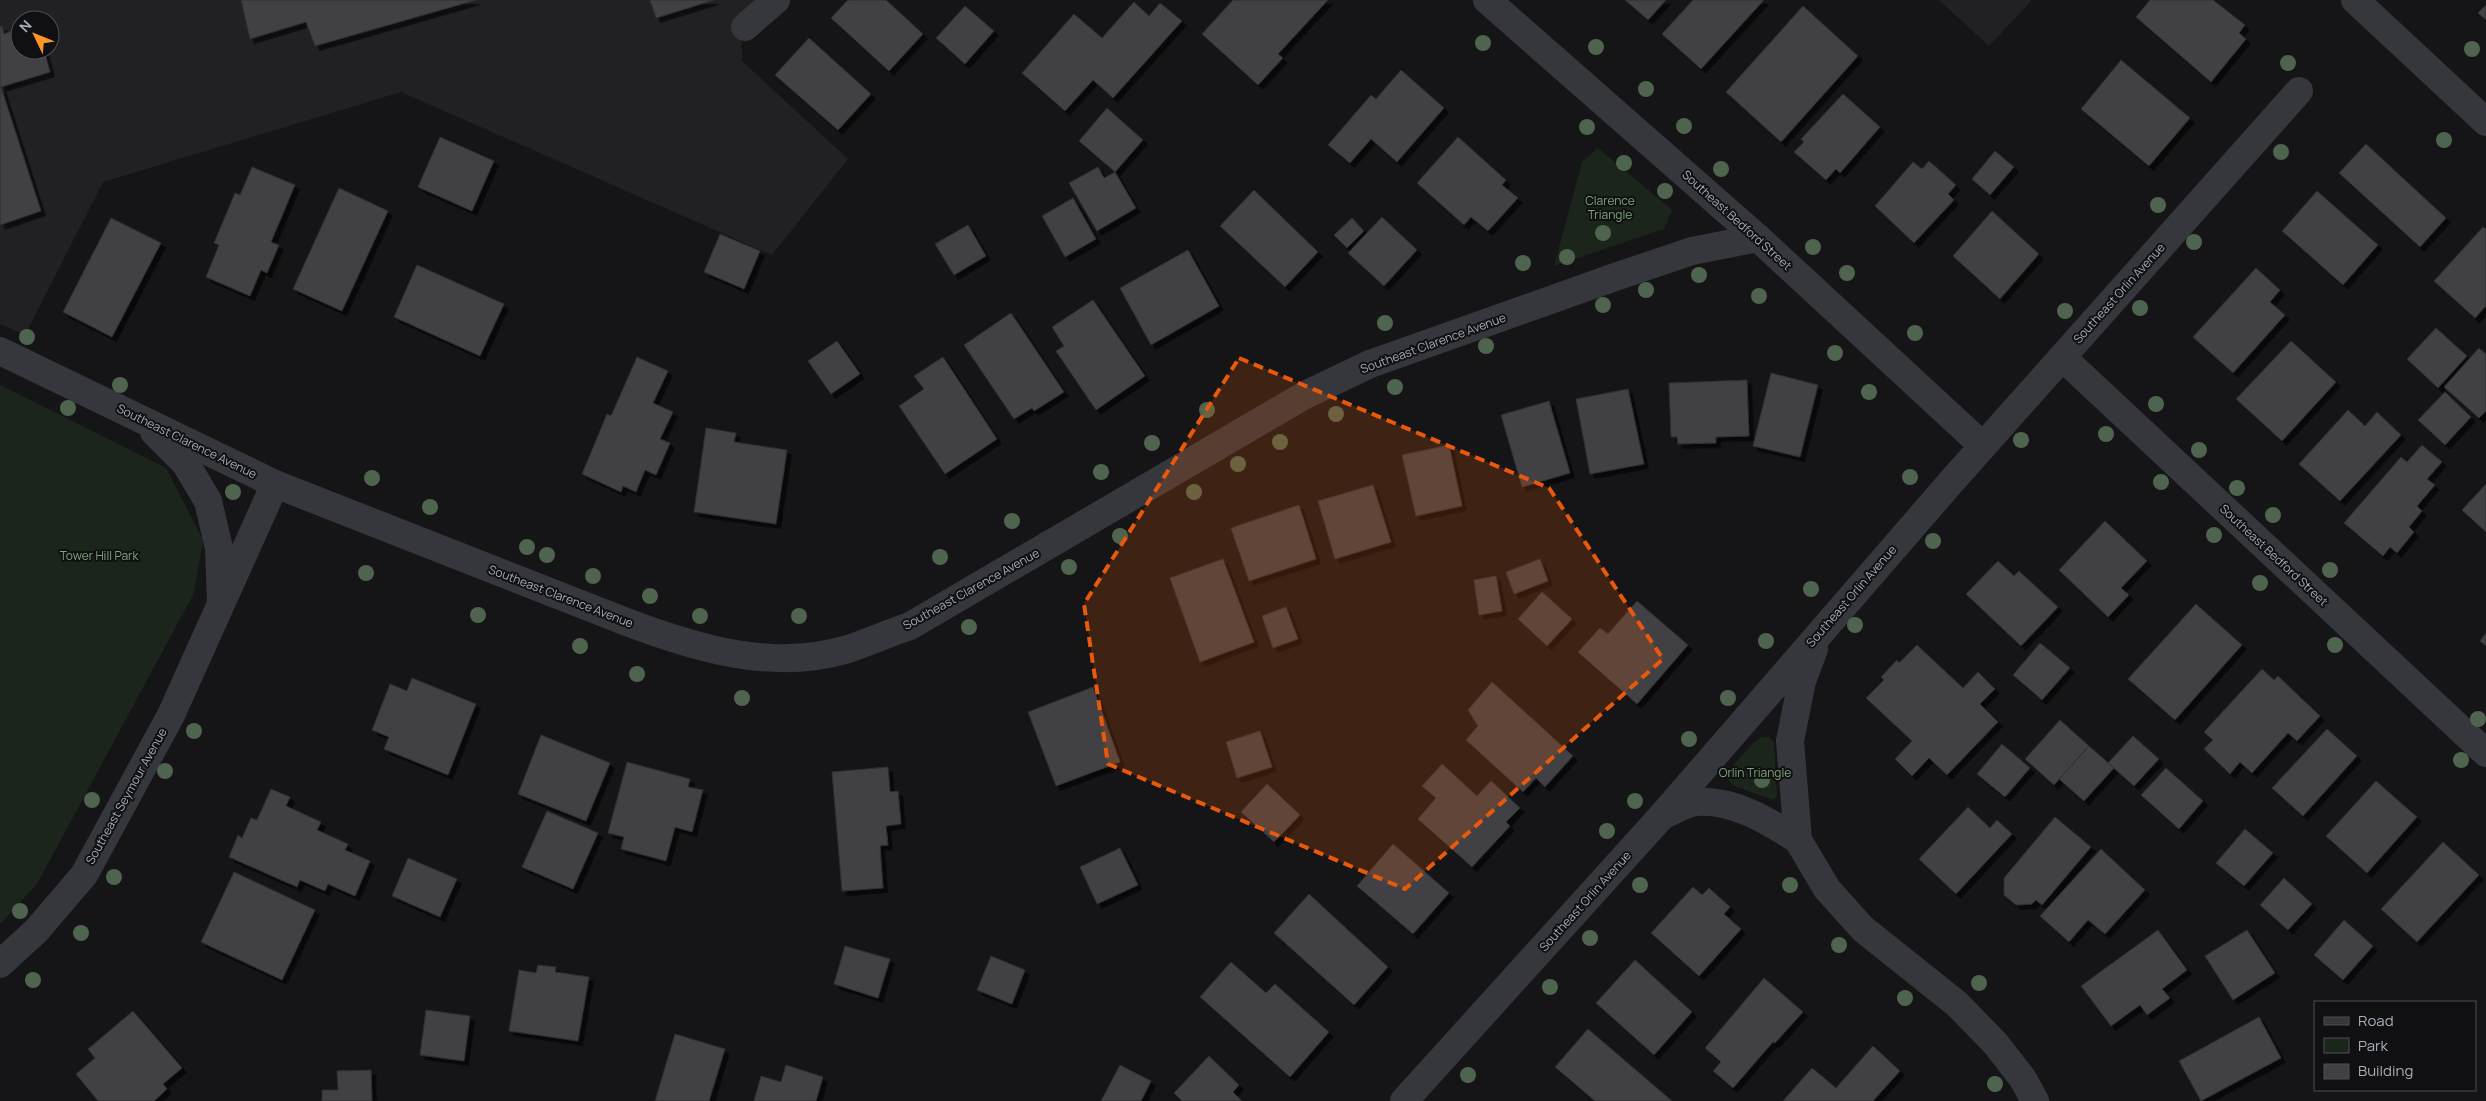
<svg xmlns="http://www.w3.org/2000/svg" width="2486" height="1101" font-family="Manrope,sans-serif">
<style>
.built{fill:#212124;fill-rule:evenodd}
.green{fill:#1c251c}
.building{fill:#3f4044;stroke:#2e2f33;filter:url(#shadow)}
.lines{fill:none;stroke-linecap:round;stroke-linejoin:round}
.minor{stroke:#35373c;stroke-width:28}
.tree{fill:#4f644e}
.marked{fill:#e8590c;fill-opacity:0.2;stroke:#e8590c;stroke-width:4;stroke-dasharray:10 6;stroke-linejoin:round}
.labels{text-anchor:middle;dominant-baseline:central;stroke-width:4;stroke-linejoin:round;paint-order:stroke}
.park-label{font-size:12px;fill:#7fa47b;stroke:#101012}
.street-label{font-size:12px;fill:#a6aeb8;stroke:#101012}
</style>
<defs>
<filter id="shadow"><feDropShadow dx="4.5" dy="4.5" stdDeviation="0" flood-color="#0009"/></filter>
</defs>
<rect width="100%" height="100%" fill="#151517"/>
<g class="built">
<path d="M0,0H755L741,13L742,61L848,159L772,255L401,92L103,182L25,335L0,324ZM20,20H50V50H20Z"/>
<path d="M1939,0H2032L1989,46Z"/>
</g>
<g class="green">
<path d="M1598,148L1672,210L1664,229L1554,266L1582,162Z"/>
<path d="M0,385L166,468L203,540L194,593L37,884L0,924Z"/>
<path d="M1762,737H1769L1774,742L1777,796L1773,800L1732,785L1728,779V771L1753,743Z"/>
</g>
<g class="building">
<path d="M241,0H476L315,46L306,22L250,39Z"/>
<path d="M650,0H714L656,18Z"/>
<path d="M848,0H886L923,34L889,71L831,18Z"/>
<path d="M1233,0H1328L1278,54L1283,58L1258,85L1202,34Z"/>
<path d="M1625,0H1666L1648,20Z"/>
<path d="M1693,0H1764L1701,69L1662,34Z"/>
<path d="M2150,0H2213L2245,25L2239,33L2246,39L2211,82L2136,17Z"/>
<path d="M1134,2L1149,16L1160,3L1182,21L1113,98L1093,80L1065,111L1022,73L1074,14L1102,38Z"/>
<path d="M2486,5V20L2478,13Z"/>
<path d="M965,6L994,31L965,64L936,38Z"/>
<path d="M1803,6L1858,56L1781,142L1726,92Z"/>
<path d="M2,26L4,34L20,28V50H44L50,72L1,87L41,211L0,225V27Z"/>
<path d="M809,38L871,94L838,130L775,75Z"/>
<path d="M2121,60L2190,118L2149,166L2081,109Z"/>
<path d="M1401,70L1444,108L1397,162L1371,139L1350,163L1328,145L1371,95L1376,99Z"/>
<path d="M1843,94L1880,127L1840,173L1836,169L1826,180L1794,152L1804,142L1801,139Z"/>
<path d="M1107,108L1143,140L1115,172L1079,141Z"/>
<path d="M440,137L494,161L472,211L418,187Z"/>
<path d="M1458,137L1506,180L1502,185L1518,198L1488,231L1471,217L1464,225L1417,183Z"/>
<path d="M2366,144L2446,218L2420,247L2339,173Z"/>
<path d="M1995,151L2014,167L1990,195L1972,179Z"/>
<path d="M1929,161L1956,185L1948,194L1954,200L1914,243L1875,206L1913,162L1922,169Z"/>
<path d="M252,167L295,185L271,242L279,245L267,273L261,270L250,296L206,277L219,245L214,243L235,193L240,195Z"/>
<path d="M1098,167L1104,178L1115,172L1136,208L1097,231L1069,183Z"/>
<path d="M339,188L388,211L342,311L293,289Z"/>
<path d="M1254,190L1318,252L1285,287L1220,226Z"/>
<path d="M2317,191L2378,245L2343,285L2282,231Z"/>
<path d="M1073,198L1096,239L1065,257L1042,216Z"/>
<path d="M1992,211L2039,254L2000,299L1953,256Z"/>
<path d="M1382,217L1417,250L1384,286L1348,253Z"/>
<path d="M111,218L161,243L112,337L63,312Z"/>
<path d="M1352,218L1364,231L1347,248L1334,235Z"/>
<path d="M968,225L986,256L954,275L935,244Z"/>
<path d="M2483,227L2486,229V306L2475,318L2434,281Z"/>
<path d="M720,234L760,251L744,289L704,272Z"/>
<path d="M1188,250L1219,306L1151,345L1120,288Z"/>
<path d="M417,265L504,304L480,356L394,317Z"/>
<path d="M2256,268L2280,290L2270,302L2285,315L2233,373L2193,337Z"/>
<path d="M1093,300L1145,376L1096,410L1056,351L1064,346L1052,327Z"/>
<path d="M1011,313L1064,392L1034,411L1032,408L1014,419L964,345Z"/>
<path d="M2436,328L2467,356L2438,388L2407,359Z"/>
<path d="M837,341L860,374L831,394L808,361Z"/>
<path d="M2291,341L2336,382L2282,441L2236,399Z"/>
<path d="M2479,348L2486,354V411L2479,418L2444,387Z"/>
<path d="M637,357L668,371L653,403L673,412L660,439L670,443L656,475L645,470L636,492L623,486L621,492L582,474L607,414L611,416Z"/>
<path d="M943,357L997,439L945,474L899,406L924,389L914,376Z"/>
<path d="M1771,373L1818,385L1800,457L1753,446Z"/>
<path d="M1747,380L1749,436L1716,437V443L1678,444L1677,437H1671L1669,383Z"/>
<path d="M1628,389L1644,464L1590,474L1576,399Z"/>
<path d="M2445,392L2471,417L2445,445L2418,420Z"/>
<path d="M1549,401L1570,473L1522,487L1501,415Z"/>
<path d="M2348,410L2365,426L2377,412L2401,435L2340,501L2299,464Z"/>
<path d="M706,428L736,433L734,442L787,450L776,524L694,512Z"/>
<path d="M1449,445L1462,506L1416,516L1402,455Z"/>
<path d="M2422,445L2442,462L2427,479L2435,485L2417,506L2422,511L2409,527L2414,532L2397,553L2390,547L2383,556L2344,523L2401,457L2407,462Z"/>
<path d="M2486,484V532L2462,510Z"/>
<path d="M1373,485L1391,542L1335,559L1318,501Z"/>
<path d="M1299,505L1316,559L1249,581L1231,528Z"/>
<path d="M2105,521L2147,561L2121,588L2129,595L2108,617L2059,570Z"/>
<path d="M1223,559L1254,642L1200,662L1170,578Z"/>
<path d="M1540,559L1548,581L1514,594L1506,572Z"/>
<path d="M1998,561L2014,576L2019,571L2058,607L2021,646L1966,594Z"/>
<path d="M1496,576L1502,611L1479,615L1474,580Z"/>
<path d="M1542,592L1572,619L1547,646L1518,619Z"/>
<path d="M1637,601L1688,645L1637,704L1578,652L1600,628L1608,634Z"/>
<path d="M2196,604L2242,645L2175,720L2128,679Z"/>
<path d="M1286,607L1298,639L1273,648L1262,616Z"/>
<path d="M2486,633V646L2480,641Z"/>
<path d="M2040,643L2070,668L2042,700L2013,675Z"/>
<path d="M1917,645L1963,688L1978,672L1995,689L1980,704L1998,722L1947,775L1929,758L1912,776L1895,759L1912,741L1866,698L1884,680L1881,677L1897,660L1899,663Z"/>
<path d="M2262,669L2274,680L2278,676L2320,716L2297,741L2288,733L2252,773L2240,762L2230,774L2204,749L2213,740L2204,732Z"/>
<path d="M412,678L476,704L448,775L384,749L389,737L372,730L390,684L407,691Z"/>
<path d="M1492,682L1573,756L1545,787L1536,778L1523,792L1466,740L1478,726L1468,710Z"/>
<path d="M1093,687L1120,762L1056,786L1028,712Z"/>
<path d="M2060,720L2089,746L2054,785L2025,759Z"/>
<path d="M2327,729L2357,756L2303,816L2272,788Z"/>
<path d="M1260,731L1272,767L1237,778L1226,742Z"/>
<path d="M541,735L610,763L586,821L518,794Z"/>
<path d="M2133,736L2159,759L2134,786L2108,763Z"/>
<path d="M2002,744L2030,768L2005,797L1977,774Z"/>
<path d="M2089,746L2114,768L2084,801L2059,779Z"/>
<path d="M627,762L690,779L688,787L703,790L692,832L675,827L666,861L621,849L624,837L608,833Z"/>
<path d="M1442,764L1477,796L1491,781L1520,808L1506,822L1510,826L1472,867L1418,819L1436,798L1422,786Z"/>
<path d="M888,767L890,792L898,791L901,824L886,826L888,845L880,846L883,888L842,891L832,772Z"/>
<path d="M2166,768L2203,801L2179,829L2141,795Z"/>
<path d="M2376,781L2417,817L2367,873L2326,836Z"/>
<path d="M1267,784L1300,815L1274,842L1241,812Z"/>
<path d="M271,789L290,797L286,806L321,822L317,830L348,844L345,850L370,861L355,896L328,884L325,891L300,880L297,887L229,857L238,835L242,838L251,818L257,820Z"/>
<path d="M1968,807L1990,828L1997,820L2012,834L1956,894L1919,859Z"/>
<path d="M547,811L598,833L573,889L522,867Z"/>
<path d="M2055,817L2091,847L2042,905L2036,900L2032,904L2016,905L2004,895V878Z"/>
<path d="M2245,829L2273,853L2244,886L2216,863Z"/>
<path d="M2443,842L2479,875L2417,942L2381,909Z"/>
<path d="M1393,844L1449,893L1413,934L1357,886Z"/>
<path d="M1120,848L1138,885L1097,904L1080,867Z"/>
<path d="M2101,849L2145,890L2105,934L2088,920L2069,942L2040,916Z"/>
<path d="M408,858L457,879L440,917L392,896Z"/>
<path d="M234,872L315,910L282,980L201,942Z"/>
<path d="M2284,878L2312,904L2288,930L2260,905Z"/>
<path d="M1693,887L1702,895L1709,888L1730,907L1724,914L1741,929L1699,976L1651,933Z"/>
<path d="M1309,894L1388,967L1354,1005L1274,933Z"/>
<path d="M2344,920L2373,946L2343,980L2314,955Z"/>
<path d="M2158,930L2187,970L2162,989L2170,998L2147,1015L2140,1005L2111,1026L2081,986Z"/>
<path d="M2247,930L2275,973L2233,1000L2205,956Z"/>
<path d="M845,946L890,959L878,998L834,984Z"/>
<path d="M991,956L1025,970L1012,1004L977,990Z"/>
<path d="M1635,960L1692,1012L1654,1055L1596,1003Z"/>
<path d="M1231,962L1266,993L1275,984L1329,1032L1290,1077L1200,997Z"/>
<path d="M538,965L556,967L555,972L589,977L578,1041L509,1031L519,970L536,973Z"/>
<path d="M1764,978L1803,1012L1775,1043L1773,1042L1733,1088L1713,1071L1721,1062L1705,1048Z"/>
<path d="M426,1010L470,1016L464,1061L420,1055Z"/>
<path d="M133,1011L182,1068L163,1084L167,1089L154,1101H98L76,1074L95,1058L88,1049Z"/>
<path d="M2259,1017L2281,1058L2201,1101L2179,1061Z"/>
<path d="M1588,1029L1672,1101H1595L1555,1067Z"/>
<path d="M675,1034L725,1049L709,1101H655Z"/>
<path d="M1873,1046L1900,1071L1873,1101H1783L1812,1068L1836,1088Z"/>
<path d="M1209,1056L1239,1085L1233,1092L1242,1101H1182L1174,1093Z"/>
<path d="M786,1065L823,1077L816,1101H754L761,1076L781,1082Z"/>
<path d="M1120,1065L1151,1081L1141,1101H1101Z"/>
<path d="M371,1070L372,1101H322V1090H338L337,1071Z"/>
</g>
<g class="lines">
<g class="minor">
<path d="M1487,0L1758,238L1983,446"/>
<path d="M2355,0L2486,122"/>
<path d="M745,27L776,0"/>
<path d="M0,351L275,484L624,621C695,648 772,672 848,649C869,642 889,633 910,626L1305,395L1370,364L1615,277L1692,251L1758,238"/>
<path d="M2062,357L2486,753"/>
<path d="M154,432L186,464L208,501L219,548L221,603"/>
<path d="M1814,649L1802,681L1790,741L1798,840L1827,889L1863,929L1957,1004L1995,1043L2023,1079L2035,1101"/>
<path d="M1664,815C1674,811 1687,802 1697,802C1735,800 1768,821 1798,840"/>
<path d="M0,964L36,931L84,875L171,715L275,484"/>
<path d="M1404,1101L1661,817L1951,482L2299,91"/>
</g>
</g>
<g class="tree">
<circle cx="1483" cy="43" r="8"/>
<circle cx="1596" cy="47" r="8"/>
<circle cx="2472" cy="49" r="8"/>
<circle cx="2288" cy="63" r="8"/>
<circle cx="1646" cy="89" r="8"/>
<circle cx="1684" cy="126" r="8"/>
<circle cx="1587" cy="127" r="8"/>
<circle cx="2444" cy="140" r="8"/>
<circle cx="2281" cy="152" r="8"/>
<circle cx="1624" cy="163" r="8"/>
<circle cx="1721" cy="169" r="8"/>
<circle cx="1665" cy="191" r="8"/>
<circle cx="2158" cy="205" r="8"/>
<circle cx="1603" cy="233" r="8"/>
<circle cx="2194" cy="242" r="8"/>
<circle cx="1813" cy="247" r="8"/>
<circle cx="1567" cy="257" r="8"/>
<circle cx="1523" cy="263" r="8"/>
<circle cx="1847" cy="273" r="8"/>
<circle cx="1699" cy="275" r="8"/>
<circle cx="1646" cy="290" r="8"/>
<circle cx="1759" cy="296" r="8"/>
<circle cx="1603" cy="305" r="8"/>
<circle cx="2140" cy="308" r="8"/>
<circle cx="2065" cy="311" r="8"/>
<circle cx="1385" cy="323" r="8"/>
<circle cx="1915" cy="333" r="8"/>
<circle cx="27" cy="337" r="8"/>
<circle cx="1486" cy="346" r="8"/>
<circle cx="1835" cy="353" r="8"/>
<circle cx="120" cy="385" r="8"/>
<circle cx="1395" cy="387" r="8"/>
<circle cx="1869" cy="392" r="8"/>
<circle cx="2156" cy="404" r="8"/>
<circle cx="68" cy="408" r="8"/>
<circle cx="1207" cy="410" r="8"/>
<circle cx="1336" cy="414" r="8"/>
<circle cx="2106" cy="434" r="8"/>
<circle cx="2021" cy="440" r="8"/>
<circle cx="1280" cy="442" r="8"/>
<circle cx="1152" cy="443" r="8"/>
<circle cx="2199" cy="450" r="8"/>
<circle cx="1238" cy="464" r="8"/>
<circle cx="1101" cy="472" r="8"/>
<circle cx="1910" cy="477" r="8"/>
<circle cx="372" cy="478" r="8"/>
<circle cx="2161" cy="482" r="8"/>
<circle cx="2237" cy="488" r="8"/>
<circle cx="233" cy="492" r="8"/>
<circle cx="1194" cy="492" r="8"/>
<circle cx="430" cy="507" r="8"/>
<circle cx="2273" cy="515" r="8"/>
<circle cx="1012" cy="521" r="8"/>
<circle cx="2214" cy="535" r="8"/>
<circle cx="1120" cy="536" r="8"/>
<circle cx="1933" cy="541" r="8"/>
<circle cx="527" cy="547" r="8"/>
<circle cx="547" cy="555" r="8"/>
<circle cx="940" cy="557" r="8"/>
<circle cx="1069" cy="567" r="8"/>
<circle cx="2330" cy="570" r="8"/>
<circle cx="366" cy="573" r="8"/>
<circle cx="593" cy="576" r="8"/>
<circle cx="2260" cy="583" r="8"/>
<circle cx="1811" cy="589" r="8"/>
<circle cx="650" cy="596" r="8"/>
<circle cx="478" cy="615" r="8"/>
<circle cx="700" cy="616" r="8"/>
<circle cx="799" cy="616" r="8"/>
<circle cx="1855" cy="625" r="8"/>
<circle cx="969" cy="627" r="8"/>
<circle cx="1766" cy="641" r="8"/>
<circle cx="2335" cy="645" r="8"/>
<circle cx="580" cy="646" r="8"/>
<circle cx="637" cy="674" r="8"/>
<circle cx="742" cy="698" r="8"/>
<circle cx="1728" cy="698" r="8"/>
<circle cx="2478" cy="719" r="8"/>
<circle cx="194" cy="731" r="8"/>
<circle cx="1689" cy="739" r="8"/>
<circle cx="2461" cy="760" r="8"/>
<circle cx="165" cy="771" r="8"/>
<circle cx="1762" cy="780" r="8"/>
<circle cx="92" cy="800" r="8"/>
<circle cx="1635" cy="801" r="8"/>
<circle cx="1607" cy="831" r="8"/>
<circle cx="114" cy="877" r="8"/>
<circle cx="1640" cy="885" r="8"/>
<circle cx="1790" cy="885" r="8"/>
<circle cx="20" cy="911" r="8"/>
<circle cx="81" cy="933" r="8"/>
<circle cx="1590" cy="938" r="8"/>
<circle cx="1839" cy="945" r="8"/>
<circle cx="33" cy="980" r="8"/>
<circle cx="1979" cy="983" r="8"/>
<circle cx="1550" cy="987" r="8"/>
<circle cx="1905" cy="998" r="8"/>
<circle cx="1468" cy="1075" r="8"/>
<circle cx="1995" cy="1084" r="8"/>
</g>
<path class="marked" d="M1239,358L1549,488L1663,659L1405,889L1108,764L1084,604Z"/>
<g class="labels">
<g class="park-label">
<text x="1610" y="200">Clarence<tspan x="1610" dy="14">Triangle</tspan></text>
<text x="99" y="555">Tower Hill Park</text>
<text x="1755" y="772">Orlin Triangle</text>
</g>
<g class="street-label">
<text transform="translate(1737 220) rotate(42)">Southeast Bedford Street</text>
<text transform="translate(2119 293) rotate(-48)">Southeast Orlin Avenue</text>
<text transform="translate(1433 343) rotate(-20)">Southeast Clarence Avenue</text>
<text transform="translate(187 441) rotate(26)">Southeast Clarence Avenue</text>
<text transform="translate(2274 555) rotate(43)">Southeast Bedford Street</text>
<text transform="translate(971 589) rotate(-29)">Southeast Clarence Avenue</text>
<text transform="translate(561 596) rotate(21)">Southeast Clarence Avenue</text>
<text transform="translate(1851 596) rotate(-49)">Southeast Orlin Avenue</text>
<text transform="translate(126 796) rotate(-61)">Southeast Seymour Avenue</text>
<text transform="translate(1585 901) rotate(-48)">Southeast Orlin Avenue</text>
</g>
</g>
<rect x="2314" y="1001" width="162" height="90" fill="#101012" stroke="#4c4f54"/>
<rect x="2324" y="1017" width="25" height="8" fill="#35373c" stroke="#4c4f54"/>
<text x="2358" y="1026" font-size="15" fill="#a6aeb8">Road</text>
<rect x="2324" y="1038" width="25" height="15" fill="#1c251c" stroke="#4c4f54"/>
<text x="2358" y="1051" font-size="15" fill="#a6aeb8">Park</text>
<rect x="2324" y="1064" width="25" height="15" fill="#3f4044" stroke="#4c4f54"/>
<text x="2358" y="1076" font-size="15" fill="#a6aeb8">Building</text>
<g transform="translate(35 35) rotate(313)"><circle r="24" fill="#101012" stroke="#4c4f54"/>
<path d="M0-4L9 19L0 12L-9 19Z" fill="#fd9426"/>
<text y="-8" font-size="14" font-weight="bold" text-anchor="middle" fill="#a6aeb8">N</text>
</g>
</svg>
